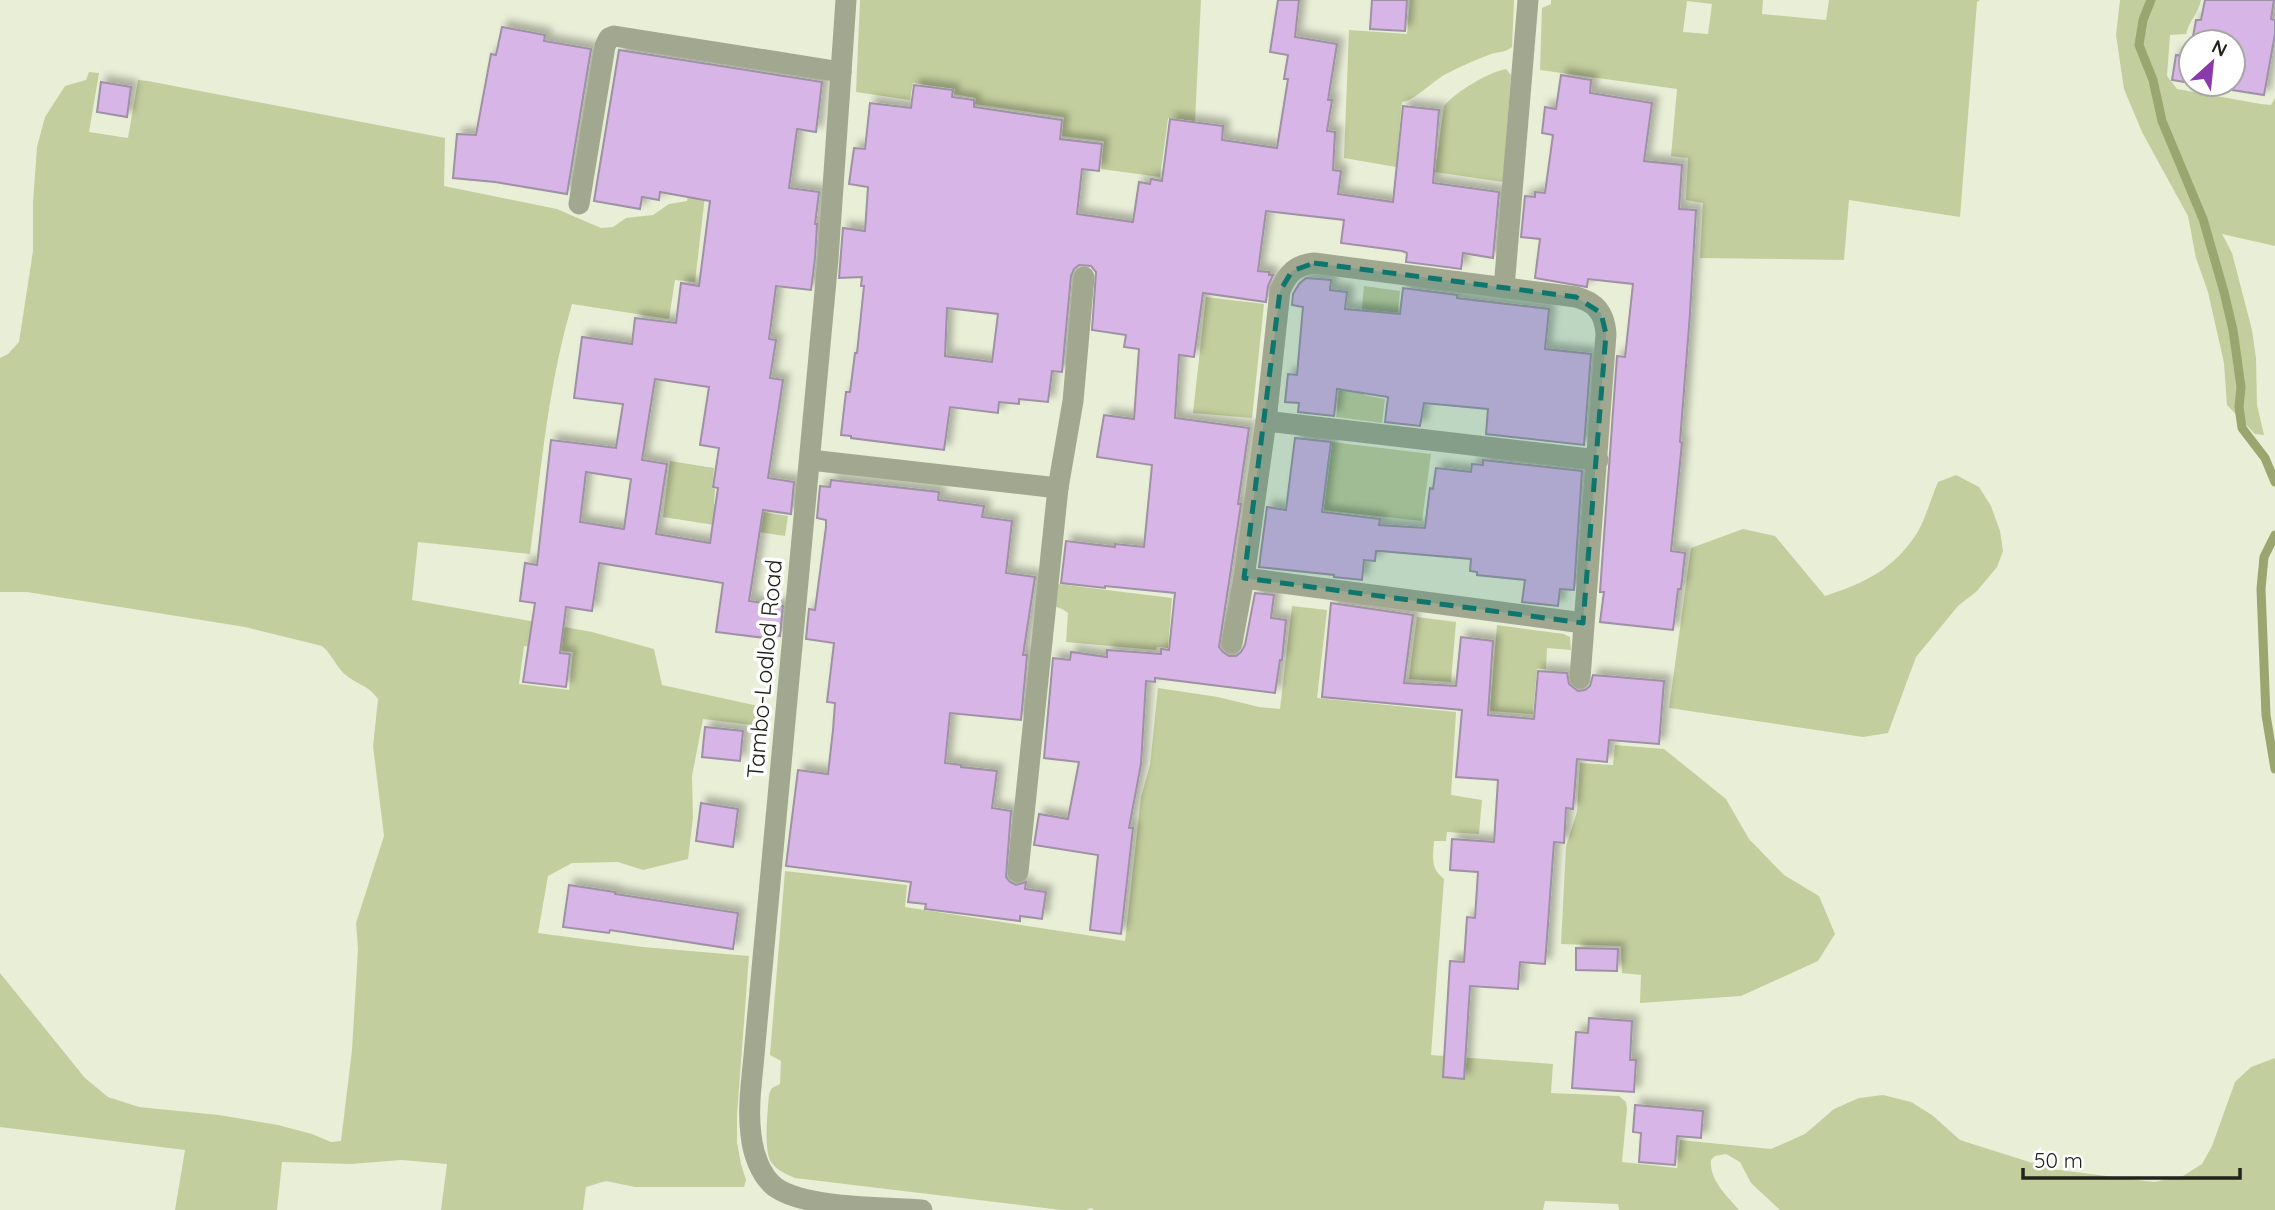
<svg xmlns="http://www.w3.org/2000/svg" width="2275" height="1210" font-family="Quicksand,sans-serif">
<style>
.green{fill:#c3ce9e;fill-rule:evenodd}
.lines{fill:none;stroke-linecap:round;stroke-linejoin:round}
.stream{stroke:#9aa66f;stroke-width:9}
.building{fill:#d7b5e6;stroke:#9e91a4;stroke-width:2;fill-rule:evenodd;filter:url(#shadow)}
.minor{stroke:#a2a890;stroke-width:21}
.marked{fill:#0f766e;fill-opacity:0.2;stroke:#0f766e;stroke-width:5;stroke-dasharray:14 9;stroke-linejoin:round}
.labels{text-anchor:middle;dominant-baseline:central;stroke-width:7;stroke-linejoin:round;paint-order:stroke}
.street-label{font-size:23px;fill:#21231b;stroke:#fff}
</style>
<defs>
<filter id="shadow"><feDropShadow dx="6" dy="-6" stdDeviation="3.5" flood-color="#0004"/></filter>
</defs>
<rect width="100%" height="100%" fill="#e9eed7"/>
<g class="green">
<path d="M860,0H1201L1195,121L1168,118L1160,177L1101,169L1104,141L1062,136L1064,117L975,104L976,98L954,94L955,89L913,83L910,100L856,92Z"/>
<path d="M1410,0H1514L1512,47C1506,52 1498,52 1491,54C1475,60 1459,67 1444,75C1432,82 1414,101 1402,102L1396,167L1344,158L1349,30L1407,34Z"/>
<path d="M1551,0H1763L1762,14L1826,20L1829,0H1980L1977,2L1960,217L1849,200L1844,260L1700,258L1703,203L1686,200L1688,158L1671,156L1677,89L1540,70L1542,8L1551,4ZM1687,1L1712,4L1708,34L1683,32Z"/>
<path d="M2120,0H2201C2198,14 2190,19 2186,34L2170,35L2167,76L2177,89L2261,104L2271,105L2275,98V246L2222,234L2232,253L2252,330L2256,358L2257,405L2264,435L2255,434L2227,405L2224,363L2208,292L2196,258L2188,216L2142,132L2124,89L2116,35Z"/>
<path d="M1506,69L1511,75L1503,182L1435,172L1444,106C1455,92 1489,72 1506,69Z"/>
<path d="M89,72L99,73L89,132L128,138L138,80L148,81L445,138L444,186L557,209L601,228L613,227L626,218L653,215L669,204L687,201L694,166L708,170L695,282L675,280L669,319L572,304C548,385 541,470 530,554L418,542L412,600L592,632L654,649L662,685L763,707L761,726L703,719L692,776L693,818L688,859L643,870L618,862L572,863L548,876L538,933L643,947L749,956L737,1115V1142L741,1164L746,1180L744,1187H635L606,1181L586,1187L583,1210H441L447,1164L402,1160L350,1164L282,1162L277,1210H175L185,1150L0,1127V973L85,1078L108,1097L139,1107L219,1115L278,1125L312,1134L331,1142L341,1141L352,1050L358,949L356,923L384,836L373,746L378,699C368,685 360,686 347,676C337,669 332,654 322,646L245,627L27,592H0V358L8,354L19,342L33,251V202L37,147L45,117L65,86L86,80ZM524,646L573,652L569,690L519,684Z"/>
<path d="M1364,286L1400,291L1397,321L1367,377L1364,395L1385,399L1382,423L1336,417L1343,357L1360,331Z"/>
<path d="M1206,297L1264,304L1252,418L1193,413Z"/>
<path d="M1332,442L1431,454L1422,521L1324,510Z"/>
<path d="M670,461L714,468L712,488L715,489L714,504L788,516L785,536L663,517Z"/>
<path d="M1956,475L1979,487L1991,506L2000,531L2003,551L1997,567L1977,591L1958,606L1916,657L1888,733L1863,737L1669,708L1691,548L1743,529L1775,536L1825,596C1865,583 1894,569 1917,533C1926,518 1931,498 1938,482Z"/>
<path d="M1058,584L1172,598L1168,648L1157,647L1156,650L1066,642L1068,613L1062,609L1056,607Z"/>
<path d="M1292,606L1327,610L1317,698L1456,712L1451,795L1482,800L1479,834L1447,832L1446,841H1434C1433,857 1430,868 1444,879L1431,1055L1553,1064L1551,1093L1619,1096L1626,1102L1627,1109L1622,1162L1677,1168L1680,1140L1771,1149L1805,1134L1834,1109L1859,1098L1883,1095L1911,1102L1932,1115L1960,1140L2051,1169L2154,1182L2183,1176L2202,1164L2212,1146L2235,1082L2251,1067L2275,1058V1210H1780L1751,1183L1740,1162L1726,1154L1715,1156L1711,1160C1709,1180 1727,1196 1739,1210H1619L1618,1204L1545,1201L1543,1210H1094L1091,1208L1086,1210H1061L795,1178C786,1174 776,1170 771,1162C763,1149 768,1110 769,1094L772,1088L780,1084L781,1061L770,1055L785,871L907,885L905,907L1125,941L1141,797L1150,765L1158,688L1218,697L1259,707L1280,709Z"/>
<path d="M1417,617L1456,622L1451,682L1409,679Z"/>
<path d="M1497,625L1564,634L1570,637L1571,650L1547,648L1546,669H1537L1533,714L1490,711Z"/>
<path d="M1615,745L1664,749L1726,799L1749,839L1784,875L1819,896L1835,934L1818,961L1741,996L1640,1003L1641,975L1622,973L1621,946L1561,944L1566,846L1577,812L1580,763L1613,765Z"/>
</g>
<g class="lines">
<g class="stream">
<path d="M2151,0L2143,20L2139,45L2153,80L2162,121L2203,219L2224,292L2233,330L2241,387L2239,407L2242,428L2265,458L2275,482"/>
<path d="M2275,535L2264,557L2261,589L2266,715L2275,769"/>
</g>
</g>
<g class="building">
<path d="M1278,0H1299L1295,37L1337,44L1328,100H1332L1327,131L1335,132L1333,170L1341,171L1338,194L1393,202L1403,106L1439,110L1433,183L1499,192L1493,258L1463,253L1461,269L1406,262L1407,253L1402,251L1341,243L1344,220L1266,211L1258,271L1269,272V275H1273L1268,286L1266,302L1203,293L1194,357L1179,355L1175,418L1249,428L1238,504H1241L1219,647L1223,652L1229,656H1236L1241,652L1245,645L1255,593L1274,595L1271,618L1286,620L1282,660H1280L1275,693L1155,678V682L1146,681L1141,764L1129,828H1133L1121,934L1090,930L1098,855L1034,845L1039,814L1068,819L1079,762L1044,758L1053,658L1070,660L1071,652L1107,657V650L1161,654V649L1169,650L1175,593L1105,586V588L1061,583L1066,541L1115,547V544L1144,547L1152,465L1097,457L1104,415L1134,419L1139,349L1124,347L1126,335L1092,330L1096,272L1091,266L1079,265L1074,269L1071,276L1062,372L1052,371L1048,402L1019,399V404L999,402L998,413L950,407L944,450L851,438V436L841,435L846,392H850L855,353H857L864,286H861L862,277L839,278L843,228L865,231L868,187L849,184L854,148L865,149L870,103L911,108L914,85L953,90L952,97L974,100V107L1062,120L1060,139L1102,144L1099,171L1082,169L1077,214L1133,222L1139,182L1150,184L1151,179L1162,181L1170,119L1223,126L1222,140L1277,148L1288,79H1284L1288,55L1270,52ZM947,308L998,314L992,362L945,356Z"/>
<path d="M1372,0H1407L1405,31L1370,29Z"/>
<path d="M2205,0H2274L2271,19L2275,20V34L2264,95L2194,84H2233V42H2192L2196,20H2201Z"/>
<path d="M502,27L545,35L544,41L591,49L567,194L495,182L453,178L457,134L476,135L491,54L496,55Z"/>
<path d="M619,50L822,82L816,132L797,129L789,188L819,192L815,224H817L815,258L811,290L776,286L769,339L776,340L770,378L783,380L768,478L794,482L791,514L763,510L749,601L783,606L780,636L774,635L773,639L716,632L723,583L599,563L592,611L566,607L560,653L570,654L566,687L523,682L535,603L520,601L525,563L537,565L551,440L616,448L623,404L574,398L582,337L632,344L635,318L676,323L681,283L699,286L710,201L660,192L659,200L642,197L640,209L594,201ZM655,379L709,387L700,445L719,448L713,487L718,488L710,543L656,534L667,464L642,460ZM586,472L631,479L624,529L580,522Z"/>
<path d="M2191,51V83L2172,80L2176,55L2190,57Z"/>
<path d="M1561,75L1591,80L1590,93L1652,103L1644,161L1682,165L1679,209L1696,210L1690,313L1680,442L1682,443L1671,551L1685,553L1681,589H1678L1673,630L1600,622L1604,592H1600L1617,356L1625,357L1633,284L1588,279L1587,287L1535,278L1540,239L1521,237L1525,196L1535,197V192L1545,193L1553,135L1542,133L1545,107L1556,109Z"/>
<path d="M101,82L131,87L127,117L97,112Z"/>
<path d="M1306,278L1331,280L1330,290L1347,292L1345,309L1400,314L1403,288L1457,295V298L1549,309L1545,349L1591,354L1584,445L1486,434L1488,409L1424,403L1420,426L1385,422L1388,397L1337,389L1334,416L1298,412L1299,403L1285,402L1288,374L1297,375L1303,307L1292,305L1293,294L1299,284Z"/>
<path d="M1295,438L1331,442L1322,512L1380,519L1379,525L1425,528L1430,488L1433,489L1436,468L1471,472L1472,464L1483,465V460L1582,471L1574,590L1560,589L1558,606L1522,602L1525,580L1477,575V572L1470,571L1471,559L1380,551H1376L1375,561L1364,560L1362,580L1334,577V575L1259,567L1267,507L1286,510Z"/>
<path d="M831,480L939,492L938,500L984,506L982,517L1012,521L1006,573L1035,577L1023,655H1027L1021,720L950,713L945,763L961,765V767L997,771L992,808L1011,811L1006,877L1010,882L1016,885L1026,882L1025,889L1046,892L1042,919L1020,916V921L925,909L926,904L908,902L911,882L786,866L798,770L828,774L833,730L835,703L827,702L834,643L806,639L809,609L815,610L826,527V520L817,518L820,486L830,487Z"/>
<path d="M1331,603L1413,615L1404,683L1456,686L1461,637L1493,641L1488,715L1534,719L1538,671L1567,673L1569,684L1578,691L1585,690L1590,686L1593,675L1664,681L1659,744L1609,740L1607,762L1577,759L1573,809L1566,808L1564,843L1554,842L1545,964L1520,962L1518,989L1470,986L1464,1079L1443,1077L1450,961L1464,962L1467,917L1475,918L1478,872L1450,870L1452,839L1494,842L1498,780L1456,777L1462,710L1322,697Z"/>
<path d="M705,727L743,731L740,761L702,757Z"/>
<path d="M701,803L738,809L733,847L696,841Z"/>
<path d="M569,885L615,892V894L738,913L733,949L610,930L609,933L563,927Z"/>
<path d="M1576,948L1618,949L1617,971L1576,970Z"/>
<path d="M1589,1018L1632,1021L1630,1060H1636L1634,1092L1572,1088L1576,1032L1588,1033Z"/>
<path d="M1635,1105L1703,1111L1701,1138L1677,1136L1675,1165L1639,1162L1641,1133L1633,1132Z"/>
</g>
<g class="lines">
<g class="minor">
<path d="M846,0L828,259L755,1044C753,1073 747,1105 751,1135C753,1153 760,1175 775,1187C806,1209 884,1207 922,1210"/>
<path d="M579,204L605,46L609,38L614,36L841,72"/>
<path d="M1504,288L1528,0"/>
<path d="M1266,421L1598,460"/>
<path d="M810,460L1058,488"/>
<path d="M1244,578L1583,623"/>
<path d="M1232,643L1244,578L1266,421L1280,291C1287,274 1295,265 1314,263L1576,297C1596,302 1605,314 1606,334L1580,678"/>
<path d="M1018,872L1058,488L1073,401L1084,277"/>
</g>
</g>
<path class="marked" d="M1314,263L1576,297L1601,313L1606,334L1583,623L1244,578L1280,291L1292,271Z"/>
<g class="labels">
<g class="street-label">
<text transform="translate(764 669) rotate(-85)">Tambo-Lodlod Road</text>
</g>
</g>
<g transform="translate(2212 63) rotate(27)"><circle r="33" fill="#ffffff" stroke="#a6a7a4" stroke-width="2"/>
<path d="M0-5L12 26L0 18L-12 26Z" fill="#8b3aa9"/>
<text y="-10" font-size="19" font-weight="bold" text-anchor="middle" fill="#21231b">N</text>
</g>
<path d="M2023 1168v10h217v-10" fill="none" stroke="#21231b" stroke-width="3.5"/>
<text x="2034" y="1168" font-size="21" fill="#21231b" stroke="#ffffff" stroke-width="5" paint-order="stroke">50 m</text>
</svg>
